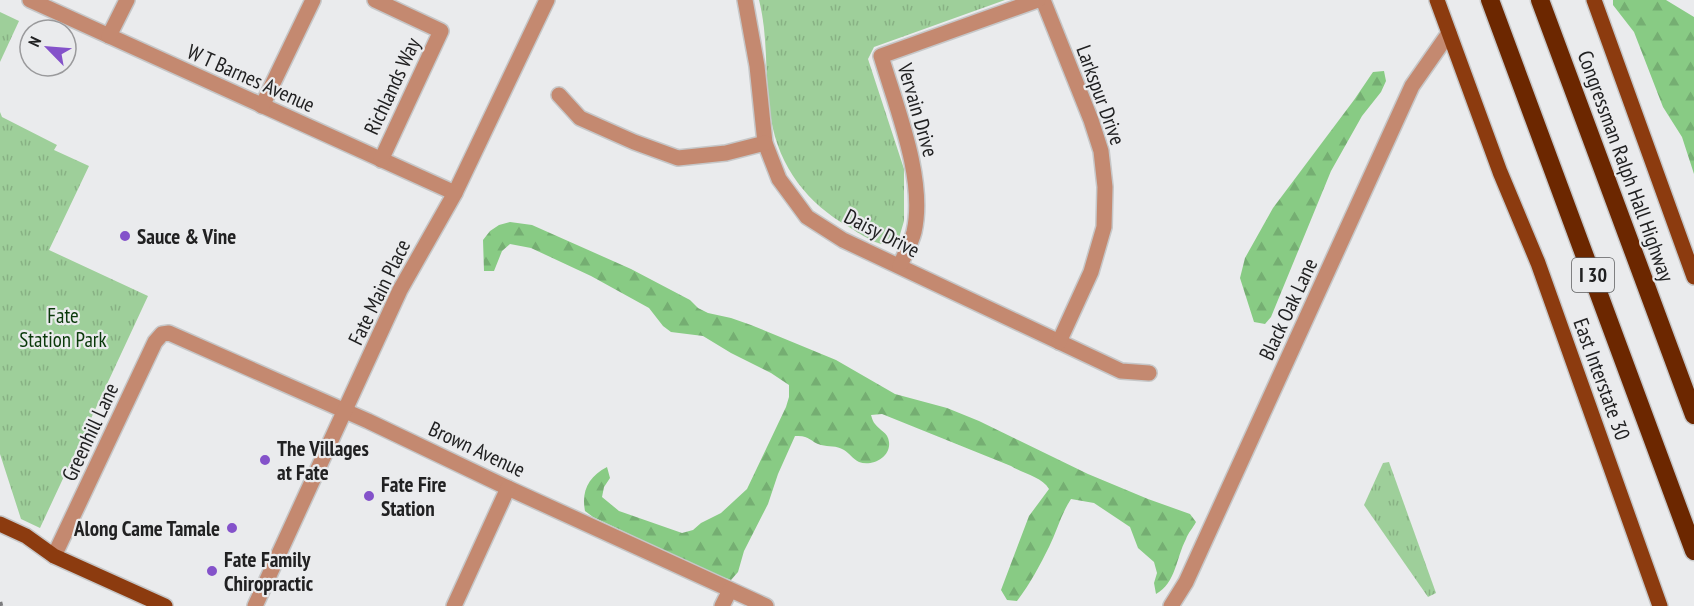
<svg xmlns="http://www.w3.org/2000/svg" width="1694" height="606" font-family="'PT Sans Narrow',sans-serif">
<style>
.forest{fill:url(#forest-firs)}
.park{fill:url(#park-tufts)}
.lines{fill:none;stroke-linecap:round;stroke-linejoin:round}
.minor-casing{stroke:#c6c7c8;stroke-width:18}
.major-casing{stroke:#c6c7c8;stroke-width:18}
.highway-casing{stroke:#c6c7c8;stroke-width:21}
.minor{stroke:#c48970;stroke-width:15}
.major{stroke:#8c3b0f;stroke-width:15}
.highway{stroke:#6c2700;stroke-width:18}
.rail{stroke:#7c7c7e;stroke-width:4.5;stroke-dasharray:8 8;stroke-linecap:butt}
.poi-dot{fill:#8452ca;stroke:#eaebed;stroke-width:2}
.labels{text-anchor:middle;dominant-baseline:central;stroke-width:4.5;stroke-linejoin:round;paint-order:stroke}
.shield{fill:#eaebed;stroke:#5d5e5f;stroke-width:1.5}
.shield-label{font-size:20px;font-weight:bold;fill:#212122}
.street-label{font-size:21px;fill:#212122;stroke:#eaebed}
.poi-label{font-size:21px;font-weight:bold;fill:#212122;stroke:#eaebed;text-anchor:start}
.park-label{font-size:21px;fill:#0a390a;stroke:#eaebed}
</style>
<defs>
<pattern id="forest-firs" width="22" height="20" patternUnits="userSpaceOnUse" patternTransform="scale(1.5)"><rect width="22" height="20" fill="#88cb84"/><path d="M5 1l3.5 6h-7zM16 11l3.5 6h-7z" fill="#75ae72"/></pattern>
<pattern id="park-tufts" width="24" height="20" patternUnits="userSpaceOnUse" patternTransform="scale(1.5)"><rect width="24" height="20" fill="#9ecf9a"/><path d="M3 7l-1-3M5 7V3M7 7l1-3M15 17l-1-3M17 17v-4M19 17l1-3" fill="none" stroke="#88b184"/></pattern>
</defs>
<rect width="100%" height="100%" fill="#eaebed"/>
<g class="forest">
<path d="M1613,0H1666L1694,17V174L1682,137L1663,107L1634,32L1613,5Z"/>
<path d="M1384,71L1386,81L1381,92L1362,116L1331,171L1271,317L1265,324L1254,322L1240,278L1245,258L1273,208L1354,100L1373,72Z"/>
<path d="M510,222L532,225L631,269L690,300L698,308L708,313L731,318L751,325L836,360L895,394L947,408L979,421L1088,474L1148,499L1190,514L1196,522C1193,528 1188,533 1186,539C1176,558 1176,583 1156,594L1154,583L1157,573L1154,562L1138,548L1130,527L1094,503L1071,499C1061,514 1057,531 1049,547C1040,565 1030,584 1017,601L1007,600L1001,590L1029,516L1049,489C1042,477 1024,474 1011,466L882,414L871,415C872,418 873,422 875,424C880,431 888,432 889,442C891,457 872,467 859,462C853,459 849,453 844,450C836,445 829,447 821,445C809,441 810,435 795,436L778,474L768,504L744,551L738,572L731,580L711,573L593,517L585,511C581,491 589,476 607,467L610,478L604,487L602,497L619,511L682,533L693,530L701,523L721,513L747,489L786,407L789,397V385L771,373L731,353L703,336L671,332L663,326L649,308L591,276L531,248L510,244L502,251L494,271H484L483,240L490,231L499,225Z"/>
</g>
<g class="park">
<path d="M759,0H1005L874,47L868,59L904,169V221L899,238C895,240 891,244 886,244C878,246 857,232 849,227C808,204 779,167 771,119C764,79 769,39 759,0Z"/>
<path d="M0,12L19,21L0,62Z"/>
<path d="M0,112L2,117L57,145L54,150L89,166L49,250L148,296L40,528L21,519L0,454Z"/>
<path d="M1389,462L1436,593L1428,597L1364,505L1383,463Z"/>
</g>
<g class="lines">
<g class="minor-casing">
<g id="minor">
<path d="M30,0L455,193"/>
<path d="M375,0L441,31L381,160"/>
<path d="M745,0L757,66L765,143L779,179L807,217L843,240L1121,371L1149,373"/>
<path d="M1043,0L1091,120L1101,151L1105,187L1104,227L1091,272L1059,342"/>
<path d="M109,36L127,0"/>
<path d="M559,95L580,118L634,142L678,158L726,153L765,143"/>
<path d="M262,106L313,0"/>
<path d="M900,266C904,255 911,244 914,232C926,179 896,107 881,56L1038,0"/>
<path d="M54,556L155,342L162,334L169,333L368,421L508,488L766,606"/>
<path d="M255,606L400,290L455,193L547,0"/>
<path d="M454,606L508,488"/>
<path d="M722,606L730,590"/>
<path d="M1171,606L1186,582L1412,86L1449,33"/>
</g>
</g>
<g class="major-casing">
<g id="major">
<path d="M1437,0L1500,172L1538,263L1660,606"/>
<path d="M1594,0L1694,277"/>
<path d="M0,524L26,536L54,556L165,606"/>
</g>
</g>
<g class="highway-casing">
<g id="highway">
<path d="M1490,0L1694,551"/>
<path d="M1540,0L1694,415"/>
</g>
</g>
<use href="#minor" class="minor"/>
<use href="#major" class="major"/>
<use href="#highway" class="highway"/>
<path class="rail" d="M0,602L1,606"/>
</g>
<g class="poi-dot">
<circle cx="125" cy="236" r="6"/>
<circle cx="265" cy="460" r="6"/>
<circle cx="369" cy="496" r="6"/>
<circle cx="232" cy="528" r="6"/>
<circle cx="212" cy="571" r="6"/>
</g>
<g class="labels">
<rect class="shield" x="1572" y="258" width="42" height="34" rx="4.5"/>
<g class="shield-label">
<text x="1593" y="275">I 30</text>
</g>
<g class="street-label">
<text transform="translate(251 78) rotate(24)">W T Barnes Avenue</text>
<text transform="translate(392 86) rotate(-65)">Richlands Way</text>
<text transform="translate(1101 95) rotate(70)">Larkspur Drive</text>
<text transform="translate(918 110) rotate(74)">Vervain Drive</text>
<text transform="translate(1626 166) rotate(70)">Congressman Ralph Hall Highway</text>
<text transform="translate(882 233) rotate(27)">Daisy Drive</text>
<text transform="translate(379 292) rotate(-64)">Fate Main Place</text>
<text transform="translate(1288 309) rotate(-65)">Black Oak Lane</text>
<text transform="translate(1602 379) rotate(70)">East Interstate 30</text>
<text transform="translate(90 432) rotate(-65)">Greenhill Lane</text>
<text transform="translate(477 449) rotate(25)">Brown Avenue</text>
</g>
<g class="poi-label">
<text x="137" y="236">Sauce &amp; Vine</text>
<text x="277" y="448">The Villages<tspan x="277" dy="24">at Fate</tspan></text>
<text x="381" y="484">Fate Fire<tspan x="381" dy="24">Station</tspan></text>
<text x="220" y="528" text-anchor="end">Along Came Tamale</text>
<text x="224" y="559">Fate Family<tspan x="224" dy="24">Chiropractic</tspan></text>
</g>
<g class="park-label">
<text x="63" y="315">Fate<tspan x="63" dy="24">Station Park</tspan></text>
</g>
</g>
<g transform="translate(48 48) rotate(295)"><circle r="28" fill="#eaebed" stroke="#9a9a9c" stroke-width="1.5"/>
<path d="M0-4.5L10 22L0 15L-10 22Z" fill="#8452ca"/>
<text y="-9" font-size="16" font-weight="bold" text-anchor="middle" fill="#212122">N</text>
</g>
</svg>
